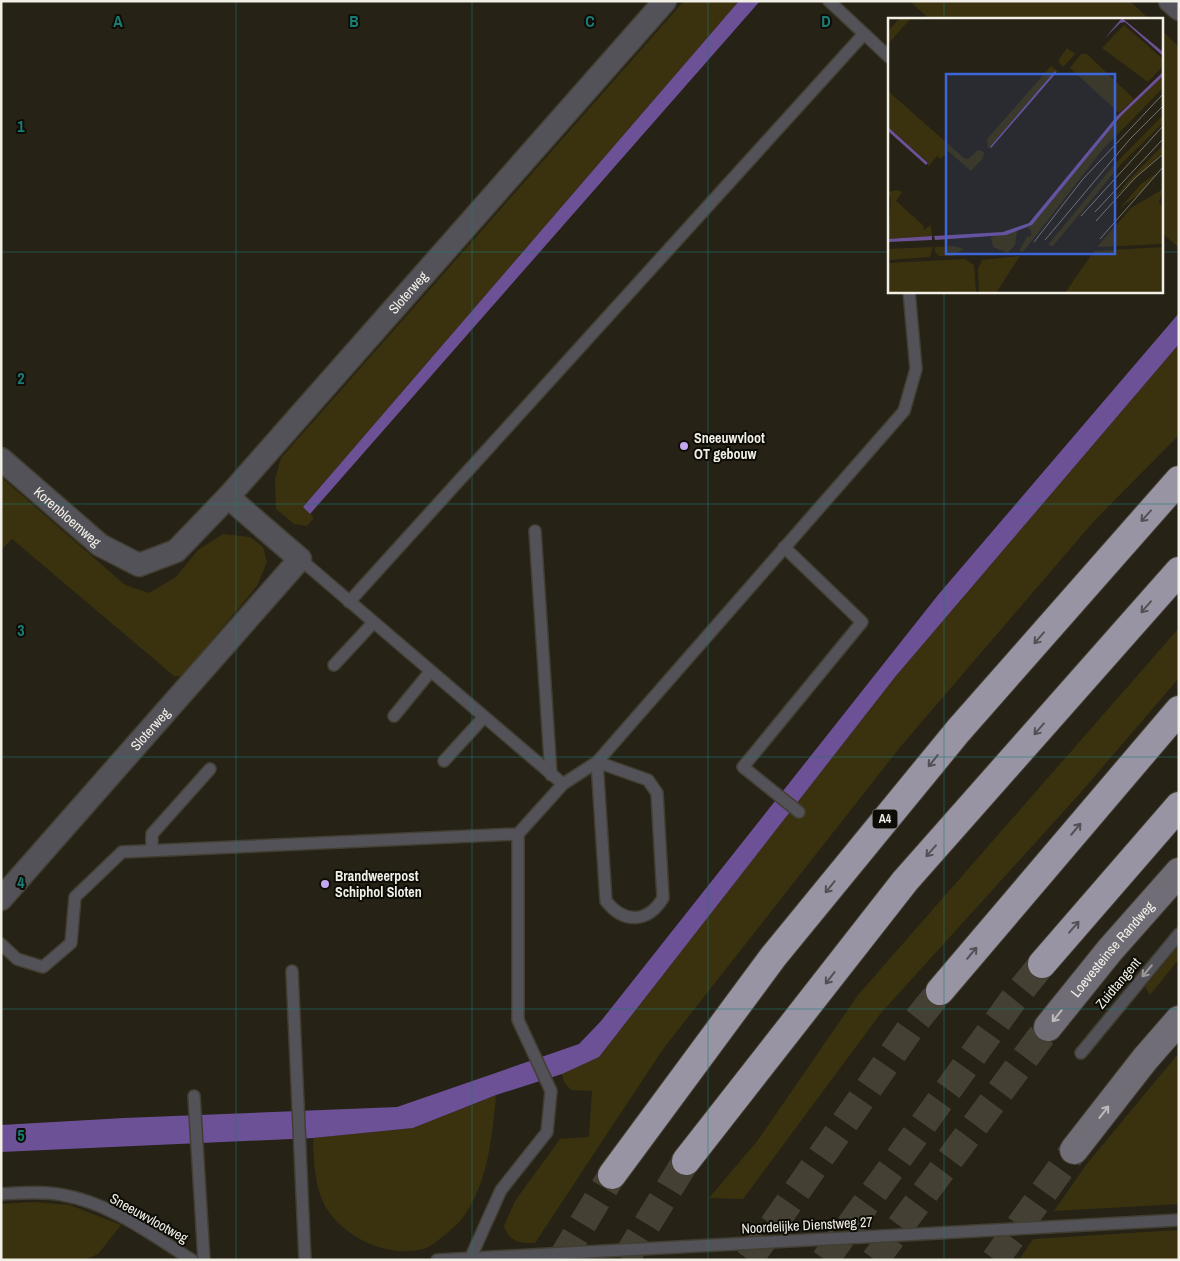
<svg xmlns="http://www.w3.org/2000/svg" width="1180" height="1261" font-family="'Archivo Narrow',sans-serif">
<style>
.green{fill:#3a320f}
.water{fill:#6c5196}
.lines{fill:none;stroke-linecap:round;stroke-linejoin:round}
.secondary-tunnel{stroke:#444134;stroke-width:28;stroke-dasharray:28 14;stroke-linecap:butt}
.highway-tunnel{stroke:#444134;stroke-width:28;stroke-dasharray:28 14;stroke-linecap:butt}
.lane-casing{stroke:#423f32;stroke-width:14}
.street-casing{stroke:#423f32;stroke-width:25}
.secondary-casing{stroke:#423f32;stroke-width:30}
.highway-casing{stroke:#423f32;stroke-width:30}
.lane{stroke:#545259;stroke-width:11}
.street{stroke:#545259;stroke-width:22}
.secondary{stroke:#706d77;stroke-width:28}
.highway{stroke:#9994a4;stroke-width:28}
.oneway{stroke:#535055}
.oneway2{stroke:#9b9998}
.oneway3{stroke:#bdbbba}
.grid{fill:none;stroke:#1a7c74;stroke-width:1;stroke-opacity:0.55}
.poi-dot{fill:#c2a7f2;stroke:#0d0c06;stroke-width:2}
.labels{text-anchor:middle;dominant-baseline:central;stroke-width:4;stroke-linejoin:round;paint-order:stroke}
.shield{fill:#0d0c06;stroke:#adaba3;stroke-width:1}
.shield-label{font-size:12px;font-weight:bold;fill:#f1efe6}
.street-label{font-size:14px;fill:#f1efe6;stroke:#0d0c06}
.poi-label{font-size:14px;font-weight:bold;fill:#f1efe6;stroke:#0d0c06;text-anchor:start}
.inset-road{fill:none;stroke:#777469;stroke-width:1}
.view{fill:#3d66da;fill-opacity:0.15;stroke:#3d66da;stroke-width:2.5}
.inset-edge{fill:none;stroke:#f1efe6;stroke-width:2.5}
.grid-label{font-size:16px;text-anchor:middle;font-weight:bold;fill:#1a7c74;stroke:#0d0c06;stroke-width:4;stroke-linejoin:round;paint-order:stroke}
</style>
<rect width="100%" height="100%" fill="#262215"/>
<g class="green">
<path d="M684,1H739L303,507L314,518L307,526L294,524L276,509L275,479L281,458Z"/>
<path d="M910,1H1130L1149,19H929Z"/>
<path d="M1161,30L1179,47V248L1161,232Z"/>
<path d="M1179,344V435L1094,521L901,746L663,1049L535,1243C519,1243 510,1242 504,1226L515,1201L560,1139L589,1137L592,1091L571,1090L564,1082L562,1074L599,1057L895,677Z"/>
<path d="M1,477L125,585L149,593L176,577L198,550L223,534L250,537L263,547L267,562L257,586L182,676H174L12,539L1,550Z"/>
<path d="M1179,628V678L1082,791L881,1013L743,1199L709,1198L758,1140L858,995Z"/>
<path d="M1179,945V959L1150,995L1145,987Z"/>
<path d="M1179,1053V1204L1054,1211L1086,1165Z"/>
<path d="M496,1095C492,1139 488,1183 462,1219C457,1225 433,1246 426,1248C391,1259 349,1240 329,1212C314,1191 314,1162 313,1138L413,1128Z"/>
<path d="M33,1202L70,1205L121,1225L98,1254L85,1260H1V1204Z"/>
<path d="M1179,1230V1260H1019L1033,1239Z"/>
</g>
<g class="water">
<path d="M739,1H760L310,514L303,507Z"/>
<path d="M1179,313V344L895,677L599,1057L562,1074L496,1095L413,1128L313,1138L1,1152V1125L124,1118L397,1107L579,1044L601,1021L938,595Z"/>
</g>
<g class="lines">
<g class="secondary-tunnel">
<path d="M875,1260L1048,1027"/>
<path d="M995,1260L1074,1150"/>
</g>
<g class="highway-tunnel">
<path d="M561,1260L612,1175"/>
<path d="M625,1260L686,1161"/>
<path d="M749,1260L912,1026L940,991"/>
<path d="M825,1260L1013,1000L1042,964"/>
</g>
<g class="lane-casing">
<g id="lane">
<path d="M829,1L889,57"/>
<path d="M535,531L551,775"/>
<path d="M784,547L862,622L743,767L799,812"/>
<path d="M300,559L563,784"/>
<path d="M349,602L863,35"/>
<path d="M334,665L373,623"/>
<path d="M394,716L430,672"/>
<path d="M444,761L484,717"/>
<path d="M597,762L648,780L657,793L663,898C648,923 624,924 606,901Z"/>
<path d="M152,850V834L210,769"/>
<path d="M1,944L17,959L43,967L71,943L75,897L122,852L518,834L563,784L597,762L904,411L916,369L909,291"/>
<path d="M292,971L305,1260"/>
<path d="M1081,1053L1179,934"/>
<path d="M194,1096L204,1260"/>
<path d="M1,1194C21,1193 43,1191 63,1195C110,1203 152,1235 192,1260"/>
<path d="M470,1259L501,1190L547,1132L551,1091L518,1020V834"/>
<path d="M437,1260L1179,1220"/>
</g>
</g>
<g class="street-casing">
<g id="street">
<path d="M1170,1L1179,9"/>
<path id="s1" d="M1,459L100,545L139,565L176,551L228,497L665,1"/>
<path id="s2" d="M1,899L300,559L228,497"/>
</g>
</g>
<g class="secondary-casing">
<g id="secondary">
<path id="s3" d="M1048,1027L1110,950L1179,872"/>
<path d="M1074,1150L1145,1059L1179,1020"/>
</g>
</g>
<g class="highway-casing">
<g id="highway">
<path d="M1042,964L1179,806"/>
<path d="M940,991L1179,710"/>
<path d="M686,1161L905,881L1179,571"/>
<path d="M612,1175L773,957L958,731L1179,480"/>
</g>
</g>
<use href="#lane" class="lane"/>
<use href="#street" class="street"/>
<use href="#secondary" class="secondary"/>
<use href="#highway" class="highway"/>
</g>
<defs><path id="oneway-shaft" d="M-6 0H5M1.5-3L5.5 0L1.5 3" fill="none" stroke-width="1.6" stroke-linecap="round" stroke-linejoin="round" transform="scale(1.25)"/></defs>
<g class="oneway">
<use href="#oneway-shaft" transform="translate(1146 516) rotate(132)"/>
<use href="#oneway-shaft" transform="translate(1146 607) rotate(131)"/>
<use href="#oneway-shaft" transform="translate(1039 638) rotate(131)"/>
<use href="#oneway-shaft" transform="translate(1039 729) rotate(131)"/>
<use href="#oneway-shaft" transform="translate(933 761) rotate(129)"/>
<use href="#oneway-shaft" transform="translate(1076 829) rotate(-50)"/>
<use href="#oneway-shaft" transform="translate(931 851) rotate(131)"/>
<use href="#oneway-shaft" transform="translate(830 887) rotate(129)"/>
<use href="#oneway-shaft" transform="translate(1074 927) rotate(-49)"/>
<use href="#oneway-shaft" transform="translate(972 953) rotate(-50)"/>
<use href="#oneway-shaft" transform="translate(830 978) rotate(128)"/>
</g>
<use class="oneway2" href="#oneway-shaft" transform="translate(1147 971) rotate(130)"/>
<g class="oneway3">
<use href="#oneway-shaft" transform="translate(1057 1016) rotate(129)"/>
<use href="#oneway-shaft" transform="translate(1104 1112) rotate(-52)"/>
</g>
<path class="grid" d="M236,1V1260M472,1V1260M708,1V1260M944,1V19M1,252H889M1161,252H1179M944,291V1260M1,504H1179M1,757H1179M1,1009H1179"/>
<g class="poi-dot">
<circle cx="684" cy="446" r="5"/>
<circle cx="325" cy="884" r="5"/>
</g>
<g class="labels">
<rect class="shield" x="872.5" y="809.5" width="25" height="19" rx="4"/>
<g class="shield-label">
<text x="885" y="819">A4</text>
</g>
<g class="street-label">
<text stroke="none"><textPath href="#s1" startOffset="562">Sloterweg</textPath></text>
<text stroke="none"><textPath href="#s1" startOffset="88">Korenbloemweg</textPath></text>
<text stroke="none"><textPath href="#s2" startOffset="226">Sloterweg</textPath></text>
<text stroke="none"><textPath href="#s3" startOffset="101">Loevesteinse Randweg</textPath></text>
<text transform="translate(1118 983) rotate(-50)">Zuidtangent</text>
<text transform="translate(149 1218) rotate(29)">Sneeuwvlootweg</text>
<text transform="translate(807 1225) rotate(-3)">Noordelijke Dienstweg 27</text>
</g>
<g class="poi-label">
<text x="694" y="438">Sneeuwvloot<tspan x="694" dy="16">OT gebouw</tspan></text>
<text x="335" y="876">Brandweerpost<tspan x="335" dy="16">Schiphol Sloten</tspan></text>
</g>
</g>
<g transform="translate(888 18)">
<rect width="275" height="275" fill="#262215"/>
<path d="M12,0H23L0,26V13ZM236,7L275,41V48L260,64L214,30ZM179,30L187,36L175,49L170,43ZM193,36H199L246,81L231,95L182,50ZM163,48L171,54H167L100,131L99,121ZM275,58V70L215,131L135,234L131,233L139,219L143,218V212L139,210L144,207L233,98ZM0,73L76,140L80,141L90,132L96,134L95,140L83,153L60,133L53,141L49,138L40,149V144L0,109ZM275,97V105L234,145L165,228L160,227L225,148ZM275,127V134L222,184L242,161ZM269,155L254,174L232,190L253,166ZM275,171L271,184L275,190V226L209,229L243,190ZM9,172L14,174L8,183L36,208L35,212L43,207L44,218L0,221L3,181L0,174ZM129,213L127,227L120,235L105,229L103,219ZM66,228L76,231L66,238H51L47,234V229ZM45,229L42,239L0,242V231ZM275,229V275H177L206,233ZM132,238L108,275H91L90,251L94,242ZM77,241L86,247L88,275H0V245Z" fill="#3a320f"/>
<path d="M234,0L275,34V38L237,4L232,5L217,20ZM167,53L168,55L103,130L102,129ZM275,54V58L233,98L144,207L118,217L47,222L46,218L115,214L141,205L229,98ZM0,109L40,145L38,147L0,113ZM44,218V222L0,224V221Z" fill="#6c5196"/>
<path class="inset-road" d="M207,194L275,121M193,198L275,108M208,203L247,160L275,136M212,221L275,149M157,222L242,121L275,88M146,224L195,161L275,76"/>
<path class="view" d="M58,56H227V236H58Z"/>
<rect width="275" height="275" class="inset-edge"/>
</g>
<g class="grid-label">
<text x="118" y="27">A</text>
<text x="354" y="27">B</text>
<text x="590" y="27">C</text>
<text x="826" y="27">D</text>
<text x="21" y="132">1</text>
<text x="21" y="384">2</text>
<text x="21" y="636">3</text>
<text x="21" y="888">4</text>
<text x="21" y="1141">5</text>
</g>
<rect width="1180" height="1261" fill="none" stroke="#f1efe6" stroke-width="5"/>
</svg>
